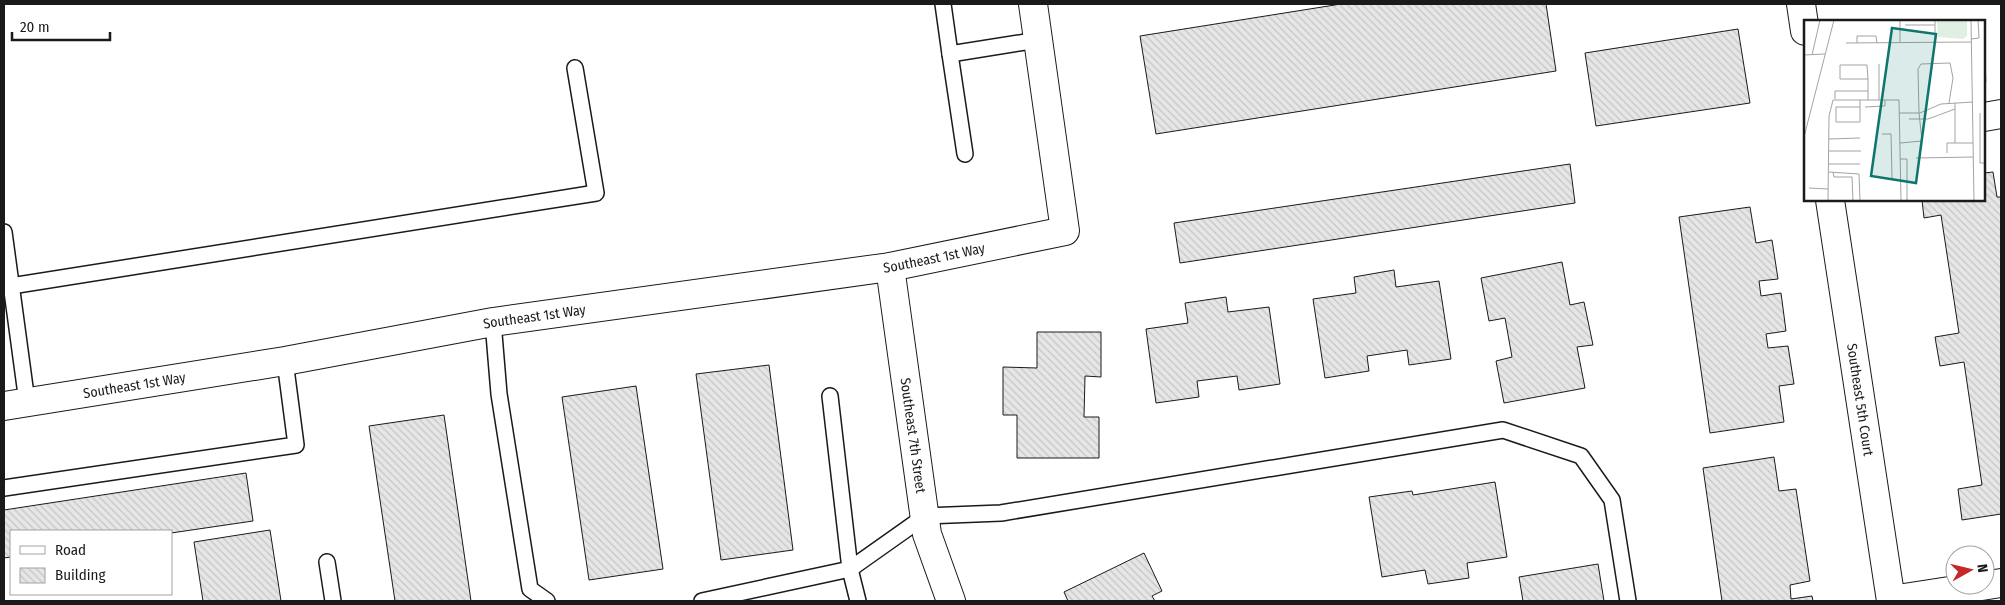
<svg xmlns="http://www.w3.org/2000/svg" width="2005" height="605" font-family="'Fira Sans Condensed',sans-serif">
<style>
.building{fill:url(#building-back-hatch);stroke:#1a1a1a}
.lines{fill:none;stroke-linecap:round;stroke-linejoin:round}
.service-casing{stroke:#1a1a1a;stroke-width:18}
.minor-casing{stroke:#1a1a1a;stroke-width:30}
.service{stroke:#fff;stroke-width:15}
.minor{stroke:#fff;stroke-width:28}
.labels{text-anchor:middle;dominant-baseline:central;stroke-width:4;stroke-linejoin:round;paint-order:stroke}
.street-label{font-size:14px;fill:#1a1a1a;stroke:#fff}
.inset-road{fill:none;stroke:#a3a3a3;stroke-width:1}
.view{fill:#0f766e;fill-opacity:0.15;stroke:#0f766e;stroke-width:2.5}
.inset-edge{fill:none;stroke:#1a1a1a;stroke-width:2.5}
</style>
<defs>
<pattern id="building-back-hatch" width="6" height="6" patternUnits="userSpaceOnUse" patternTransform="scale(1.25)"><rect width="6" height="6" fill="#e6e6e6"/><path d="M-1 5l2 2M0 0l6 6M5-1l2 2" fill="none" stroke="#c5c5c5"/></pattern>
</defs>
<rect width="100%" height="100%" fill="#fff"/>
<g class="building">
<path d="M1341,4H1546L1556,71L1156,134L1140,36Z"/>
<path d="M1738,29L1750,103L1596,126L1585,53Z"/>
<path d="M1570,164L1575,203L1180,263L1174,223Z"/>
<path d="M1993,172L1997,197H2001V514L1962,520L1958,489L1982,485L1964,362L1940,366L1935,337L1959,333L1941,215L1924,218L1922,200H1984V173Z"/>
<path d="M1750,207L1756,243L1772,240L1778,279L1759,281L1761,296L1781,293L1786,331L1766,334L1768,348L1788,346L1794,384L1779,386L1784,422L1710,433L1679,217Z"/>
<path d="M1562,262L1570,305L1584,302L1593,345L1577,347L1585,388L1504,403L1496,361L1512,357L1505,318L1489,321L1481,278Z"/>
<path d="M1394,270L1396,287L1439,281L1451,359L1409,365L1407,350L1367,356L1369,371L1325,378L1313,299L1356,293L1354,277Z"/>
<path d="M1226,297L1228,312L1269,307L1280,384L1239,390L1237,376L1197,381L1199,397L1156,403L1146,329L1188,323L1185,303Z"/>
<path d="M1037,332H1101V377L1085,376L1084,417H1099V458H1017V415H1003V367L1037,368Z"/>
<path d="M769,365L793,550L721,560L696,374Z"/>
<path d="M636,386L663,569L589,580L562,397Z"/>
<path d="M444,415L471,601H395L369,426Z"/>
<path d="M1774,457L1779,491L1796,489L1810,581L1790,585L1791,599L1812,596L1813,601H1722L1703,468Z"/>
<path d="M246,473L253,521L171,533V531H11V557L4,558V510Z"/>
<path d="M1495,482L1507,557L1467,563L1469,578L1428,584L1425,570L1382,577L1369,497L1412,491L1413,495Z"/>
<path d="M270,530L281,601H203L194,542Z"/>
<path d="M1144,553L1162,591L1152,596L1155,601H1068L1064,592Z"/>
<path d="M1598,564L1604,601H1523L1519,577Z"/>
</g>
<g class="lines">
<g class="service-casing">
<g id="service">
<path d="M943,4L950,54L1038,40"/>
<path d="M950,54L965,154"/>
<path d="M4,232L27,402"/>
<path d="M11,286L596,193L575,68"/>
<path d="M493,322L499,394L530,589L547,601"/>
<path d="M830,396L850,569L858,601"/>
<path d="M4,488L296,445L285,361"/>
<path d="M327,562L333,601"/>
<path d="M702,601L850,569L925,516L1001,513L1503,430L1581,456L1612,500L1628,601"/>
</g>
</g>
<g class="minor-casing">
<g id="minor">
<path d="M1801,4L1805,31"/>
<path d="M1984,117L2001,114"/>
<path id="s1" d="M1830,200L1891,601"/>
<path id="s2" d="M890,267L927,534L951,601"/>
<path id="s3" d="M4,406L285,361L493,322L890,267L1065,231L1033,4"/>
<path d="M1891,600L2001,583"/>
</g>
</g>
<use href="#service" class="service"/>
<use href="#minor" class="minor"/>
</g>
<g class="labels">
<g class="street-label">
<text stroke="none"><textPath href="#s3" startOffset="942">Southeast 1st Way</textPath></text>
<text stroke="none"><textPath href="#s3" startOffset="538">Southeast 1st Way</textPath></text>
<text stroke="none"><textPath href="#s3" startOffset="132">Southeast 1st Way</textPath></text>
<text stroke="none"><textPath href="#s1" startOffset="202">Southeast 5th Court</textPath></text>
<text stroke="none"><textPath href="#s2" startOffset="170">Southeast 7th Street</textPath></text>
</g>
</g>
<g transform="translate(1804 20)">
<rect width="181" height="181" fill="#fff"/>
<path d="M133,0H163V16L159,19L134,17Z" fill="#e0efe3"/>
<path class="inset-road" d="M96,0V23M131,0V22M167,0L170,181M101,5H131M167,19L175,18L174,0M42,23L167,22M53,23V16H72L73,23M0,35L21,34M8,35L16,0M75,44V80M181,46L182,62M64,59H36V45H63L64,59V80M31,79V71H64M151,83V123H169M56,87H32V102H56V80M61,87L81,86V80M96,93H116L137,84L169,82M176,93V143H182M105,99H124L151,89M78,114H87L88,158M0,117L30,0M25,119L56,118M96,123L118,121L115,93L114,49L117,44L146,43L149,58L145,83M25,131H57M143,133V123H151M112,138L169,137M96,139H103V181M24,144H56M25,152L55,154L56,181M29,152L30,157H48L49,181M5,168L24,169M24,181L25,96L29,80H95L97,181"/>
<path class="view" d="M88,8L132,14L112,163L67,156Z"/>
<rect width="181" height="181" class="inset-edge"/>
</g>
<rect width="2005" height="605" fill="none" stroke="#1a1a1a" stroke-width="10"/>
<rect x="10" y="530" width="162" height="65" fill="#ffffff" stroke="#a3a3a3"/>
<rect x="20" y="546" width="25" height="8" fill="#ffffff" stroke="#a3a3a3"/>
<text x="55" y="555" font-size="15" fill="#1a1a1a">Road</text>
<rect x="20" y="568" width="25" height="15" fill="url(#building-back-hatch)" stroke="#a3a3a3"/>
<text x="55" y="580" font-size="15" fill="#1a1a1a">Building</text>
<g transform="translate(1970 570) rotate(82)"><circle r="24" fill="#ffffff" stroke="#a3a3a3"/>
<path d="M0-4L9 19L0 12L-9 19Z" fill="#c62828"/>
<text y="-8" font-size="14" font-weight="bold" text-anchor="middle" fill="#1a1a1a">N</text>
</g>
<path d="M12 32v8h98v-8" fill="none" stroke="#1a1a1a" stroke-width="2.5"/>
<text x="20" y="32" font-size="15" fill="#1a1a1a" stroke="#ffffff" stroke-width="4" paint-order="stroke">20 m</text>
</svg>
